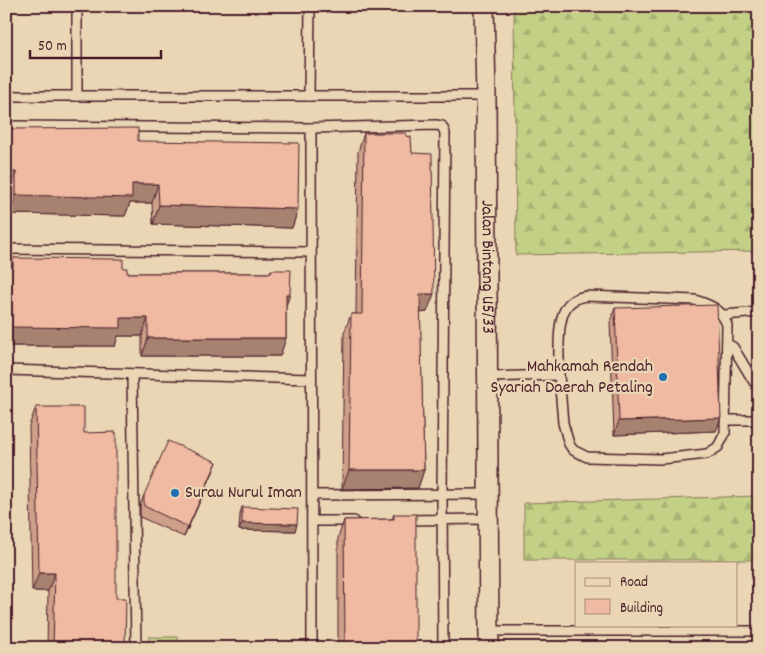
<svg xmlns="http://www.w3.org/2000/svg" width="765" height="654" font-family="Dekko,sans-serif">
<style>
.forest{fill:url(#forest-firs);stroke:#867858}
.park{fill:#c2d186;stroke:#867858}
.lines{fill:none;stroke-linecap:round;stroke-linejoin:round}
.service-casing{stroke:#4a1f2b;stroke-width:12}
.minor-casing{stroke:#4a1f2b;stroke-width:22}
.service{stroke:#ead6b4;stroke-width:9}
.minor{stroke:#ead6b4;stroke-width:19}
.wall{fill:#cea08a;stroke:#4a1f2b}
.shaded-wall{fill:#a78271;stroke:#4a1f2b}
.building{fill:#efbaa1;stroke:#4a1f2b}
.poi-dot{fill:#1f6fb2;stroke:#ead6b4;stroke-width:2}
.labels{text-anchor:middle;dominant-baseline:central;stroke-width:4.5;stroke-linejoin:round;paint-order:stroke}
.street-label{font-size:18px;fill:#4a1f2b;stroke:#ead6b4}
.poi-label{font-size:18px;fill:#4a1f2b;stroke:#ead6b4;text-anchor:end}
</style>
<defs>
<pattern id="forest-firs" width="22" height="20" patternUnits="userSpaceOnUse" patternTransform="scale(1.25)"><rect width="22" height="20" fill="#c2d186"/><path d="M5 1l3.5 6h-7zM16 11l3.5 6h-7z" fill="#a8b374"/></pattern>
</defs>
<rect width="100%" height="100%" fill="#ead6b4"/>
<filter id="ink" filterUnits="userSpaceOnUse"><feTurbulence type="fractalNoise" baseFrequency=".02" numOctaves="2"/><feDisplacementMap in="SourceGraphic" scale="10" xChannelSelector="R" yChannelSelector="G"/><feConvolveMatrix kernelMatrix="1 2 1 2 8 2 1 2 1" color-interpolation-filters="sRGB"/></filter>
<g filter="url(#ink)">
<g class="forest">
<path d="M514,6H759V251L516,255Z"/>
<path d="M759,496V560H524V503Z"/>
</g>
<rect class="park" x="149" y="637" width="29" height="11"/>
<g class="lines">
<g class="service-casing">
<g id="service">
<path d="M77,6V96"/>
<path d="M6,96H486"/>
<path d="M309,96L310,6"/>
<path d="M6,126L311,128L436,125L442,126L445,133L442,495L443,648"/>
<path d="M311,128L312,648"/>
<path d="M6,249L311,252"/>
<path d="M724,315L759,312"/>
<path d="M727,344L733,347L754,382"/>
<path d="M6,370L311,379"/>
<path d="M132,375L136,648"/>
<path d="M488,377L559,375C560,355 554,310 574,300C577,298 582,297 586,296L695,300C710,305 722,309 727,325L725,433L718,447L707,454L661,459L587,457L573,450L569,444L563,423L559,375"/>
<path d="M726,420H759"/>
<path d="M312,495L488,494"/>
<path d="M404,520L488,519"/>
<path d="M312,521H354"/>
<path d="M489,631H759"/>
</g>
</g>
<g class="minor-casing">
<g id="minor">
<path id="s1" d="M484,6L486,96L489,648"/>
</g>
</g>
<use href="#service" class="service"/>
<use href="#minor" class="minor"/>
</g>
<g class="wall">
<path d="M6,129L138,141L298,209L292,228L153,224L152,203H130L125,216L10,214Z"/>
<path d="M364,133L406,136L412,153L427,312L420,313L424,470L418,488L342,489L344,333L351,314H356L358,152Z"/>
<path d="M13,258L123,268L127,273H270L271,270L290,294L286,305V338L280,356H142V336H118L115,346H6V269L7,267H10Z"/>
<path d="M615,308L721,418L716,431L614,435L610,322Z"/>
<path d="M36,407L84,433L125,648H47L48,591H32L29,426Z"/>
<path d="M213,472L184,537L140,517V506L144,495Z"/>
<path d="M242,507L297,524L295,531L239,530L240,514Z"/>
<path d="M394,514L416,648H338V538L344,520L392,519Z"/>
</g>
<g class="shaded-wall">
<path d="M6,172H16L9,191H6Z"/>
<path d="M132,184H158L152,203H130L125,216L10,214L16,195Z"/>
<path d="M159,205L298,209L292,228L153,224Z"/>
<path d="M286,294H290L284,312Z"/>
<path d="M420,294H434L427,312L413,313Z"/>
<path d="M121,318H148L142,336H118L115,346H6V327Z"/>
<path d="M148,338H286L280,356H142Z"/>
<path d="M721,418L716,431L614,435L619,421Z"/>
<path d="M217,462L213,472L184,537L188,527Z"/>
<path d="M349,470H424L418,488L342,489Z"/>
<path d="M242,523L297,524L295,531L239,530Z"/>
<path d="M39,573H55L48,591H32Z"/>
</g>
<g class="building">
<path d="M138,128V141L299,143L298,209L159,205L158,184H132V198L16,195V172H6V129Z"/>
<path d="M364,133H406V136L411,137L412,153L432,154L434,294H420L424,470H349L351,314H362Z"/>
<path d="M13,258L123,259V268H127V273H271V270H291L290,294H286V338H148V318H121V328L6,327L7,267H13Z"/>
<path d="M717,305L721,418L619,421L615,308Z"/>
<path d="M36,407H84V433L116,432V598H126L125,648H53L55,573H39Z"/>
<path d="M168,441L217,462L188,527L144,506V495Z"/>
<path d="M242,507L298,509L297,524L242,523Z"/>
<path d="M394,514H416V648H345L344,520L394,519Z"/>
<path d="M187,644L271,645V648H187Z"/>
</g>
</g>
<g class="poi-dot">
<circle cx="663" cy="377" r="5"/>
<circle cx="175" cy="493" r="5"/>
</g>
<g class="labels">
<g class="street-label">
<text stroke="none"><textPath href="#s1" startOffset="261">Jalan Bintang U5/33</textPath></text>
</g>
<g class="poi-label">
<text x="653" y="367">Mahkamah Rendah<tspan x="653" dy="21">Syariah Daerah Petaling</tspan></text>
<text x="185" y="493" text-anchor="start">Surau Nurul Iman</text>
</g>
</g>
<rect width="765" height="654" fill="none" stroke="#ead6b4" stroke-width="25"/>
<rect x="12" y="12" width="740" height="629" fill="none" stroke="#4a1f2b" stroke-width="2" filter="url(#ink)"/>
<rect x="575" y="562" width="162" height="65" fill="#ead6b4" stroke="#aa8d7d"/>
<rect x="585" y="578" width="25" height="8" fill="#ead6b4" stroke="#aa8d7d"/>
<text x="620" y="586" font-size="15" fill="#4a1f2b">Road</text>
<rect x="585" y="599" width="25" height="15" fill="#efbaa1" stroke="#aa8d7d"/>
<text x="620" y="612" font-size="15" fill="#4a1f2b">Building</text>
<path d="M30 50v8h131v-8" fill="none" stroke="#4a1f2b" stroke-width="2.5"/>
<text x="38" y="50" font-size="15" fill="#4a1f2b" stroke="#ead6b4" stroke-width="4" paint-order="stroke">50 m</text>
</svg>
